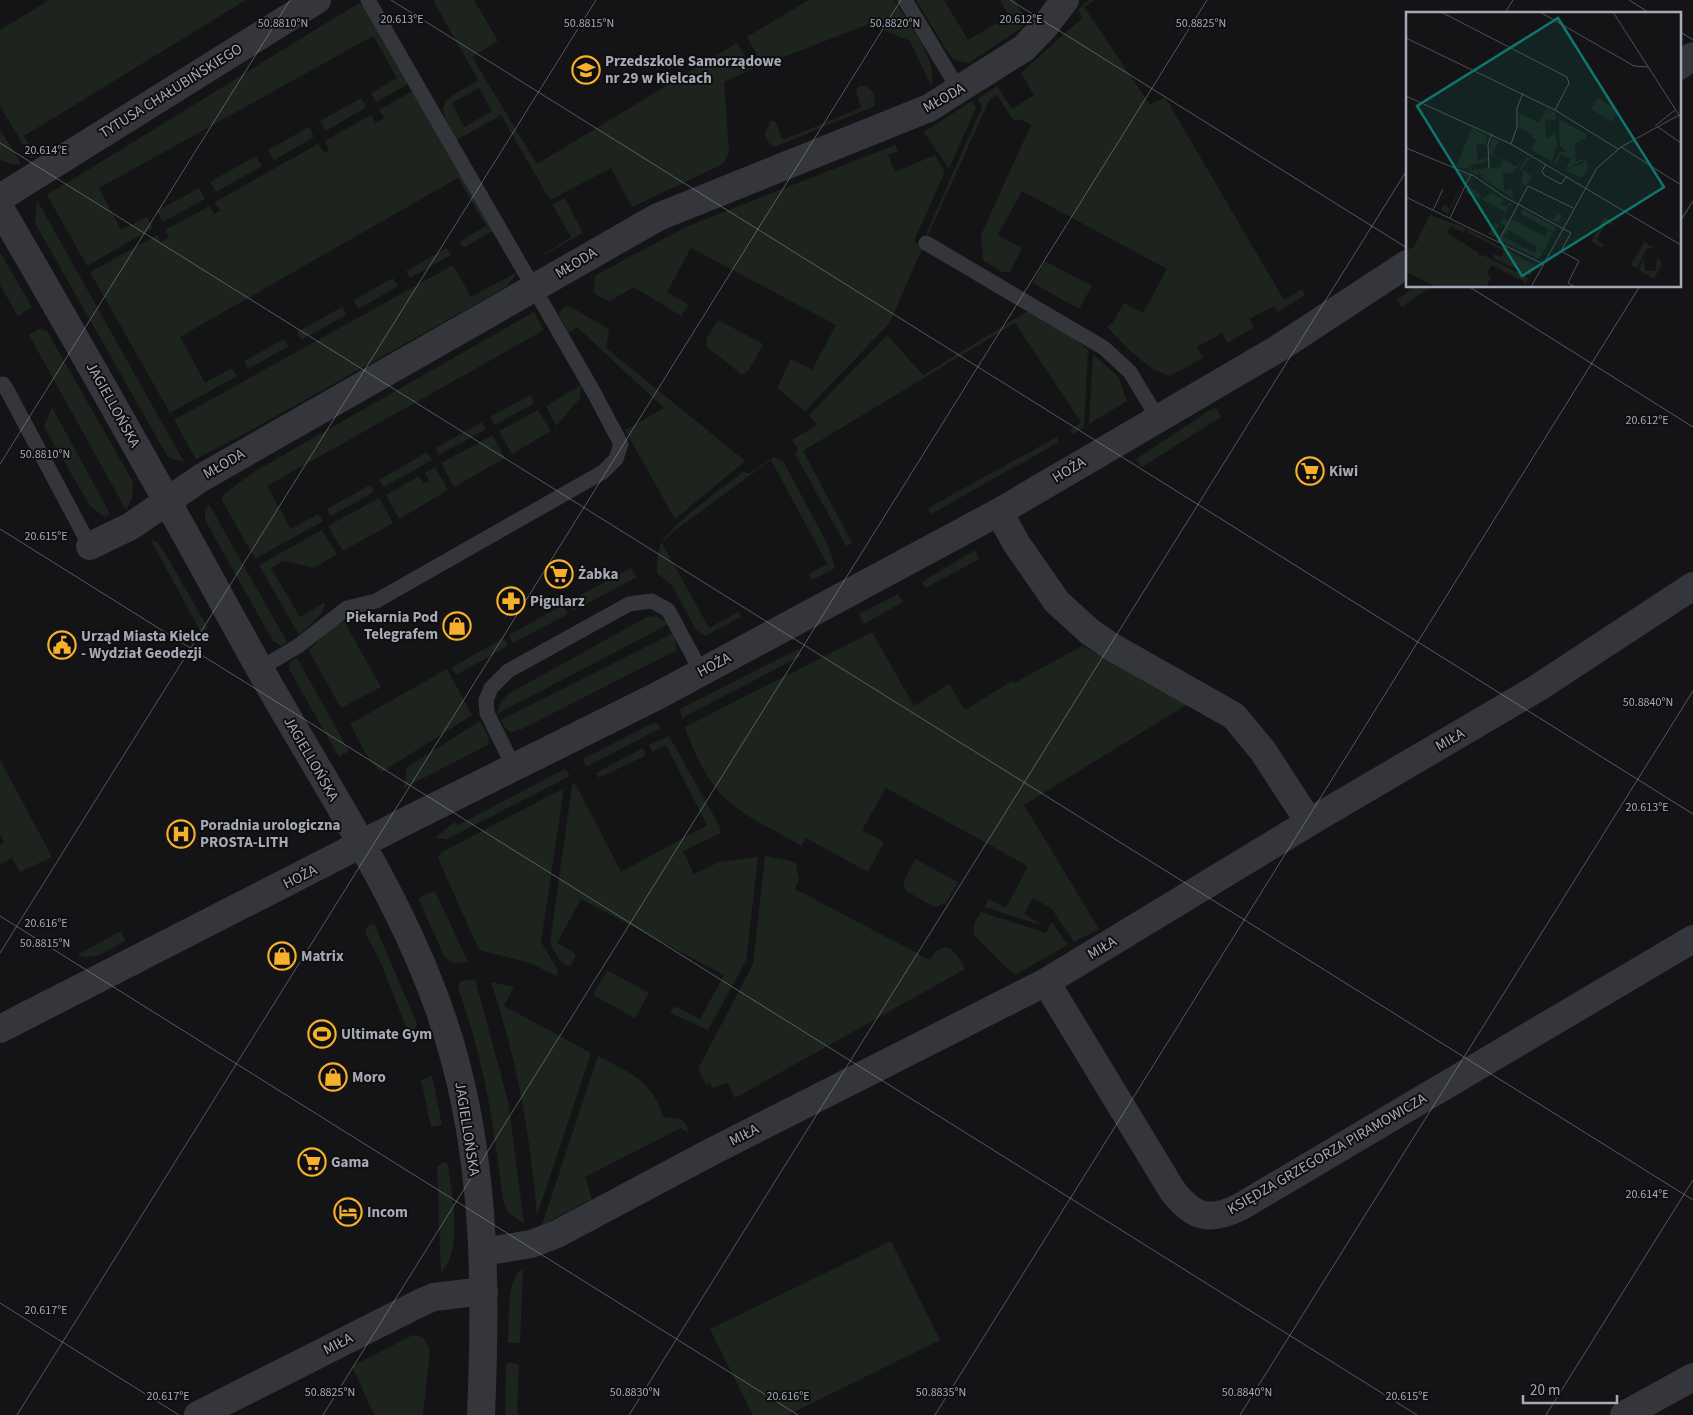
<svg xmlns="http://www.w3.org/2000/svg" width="1693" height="1415" font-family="'Source Sans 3',sans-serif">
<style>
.green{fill:#1c241d;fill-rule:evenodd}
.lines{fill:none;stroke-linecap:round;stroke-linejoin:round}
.service{stroke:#35363b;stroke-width:15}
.minor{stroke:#35363b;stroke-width:28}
.tertiary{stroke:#35363b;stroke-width:28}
.ticks{fill:none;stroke:#a5aab6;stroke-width:1;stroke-opacity:0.45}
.labels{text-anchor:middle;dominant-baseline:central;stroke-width:4;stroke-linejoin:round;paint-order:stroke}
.poi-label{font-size:15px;font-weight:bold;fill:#a5aab6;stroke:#0f0f11;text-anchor:start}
.street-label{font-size:15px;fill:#a5aab6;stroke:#0f0f11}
.inset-road{fill:none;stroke:#4e5056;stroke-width:1}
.view{fill:#0f766e;fill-opacity:0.15;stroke:#0f766e;stroke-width:2.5}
.inset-edge{fill:none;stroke:#a5aab6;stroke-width:2.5}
.ticks-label{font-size:12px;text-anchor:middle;fill:#a5aab6;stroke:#0f0f11;stroke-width:4;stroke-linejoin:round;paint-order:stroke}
</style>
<rect width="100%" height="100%" fill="#141416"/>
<g class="green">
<path d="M49,0H246L24,136L36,155L31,158L0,106V30Z"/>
<path d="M433,0H474L498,41L472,57L537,164L737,43L753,69L724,82L729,151L725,161L719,166L632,207L611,168L550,200L501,115L457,140C432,97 442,104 478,80ZM479,88L492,111L464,127L452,103Z"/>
<path d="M809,0H894C908,23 939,60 931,86L910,41L869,24L763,65L747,37Z"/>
<path d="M916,0H944L968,40L1009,16L1000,0H1015L1026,21L1021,28L969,63L955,60L949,54Z"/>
<path d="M1089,0H1095L1084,7L1150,105L1165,97L1284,300L1302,289L1305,295L1278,312L1274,306L1249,319L1254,327L1227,343L1222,333L1197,347L1203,358L1170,376C1144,368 1126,346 1107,327L1113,322L1124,303L1143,313L1167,269L1022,191L998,235L1022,248L1010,272H1002L983,260L981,235L1031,125L1022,120H1013L997,95L990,99L928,235L926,234L982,107L978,99L997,86L1012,109L1034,95L1021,73L1082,18L1078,10Z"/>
<path d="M359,3L363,6L408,84L376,102L371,93L397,78L373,36L99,188L121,230L147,217L153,228L87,266L47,195Z"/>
<path d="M859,86H866L874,94L875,106L774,147L768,142L765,133L771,121H775L783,140L861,108L856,90Z"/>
<path d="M413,91L493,231L463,248L459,242L486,226L458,178L180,337L205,383L232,368L237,376L170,413L90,272L157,235L161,242L169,238L165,230L210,206L214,214L220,211L215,202L318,144L324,153L329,150L325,141L371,115L376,123L384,118L379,110Z"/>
<path d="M361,98L366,107L326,131L320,121Z"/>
<path d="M972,101L976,108L949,169L924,132Z"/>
<path d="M309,127L314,137L274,160L268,150Z"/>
<path d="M0,129L21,164H12L0,160Z"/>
<path d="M895,145L898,151L888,155L895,172L935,155L945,172L914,241L923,247L889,324L805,411L777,388L791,359L812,370L836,325L691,248L667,292L689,305L681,316L634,287L610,301L599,297L593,292L596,275L688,226Z"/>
<path d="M256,156L262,166L216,192L210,182Z"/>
<path d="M199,188L205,199L163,222L157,211Z"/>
<path d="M565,198L583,233L535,260L571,237L552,204Z"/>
<path d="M37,200L184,462L168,457L165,452L35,223Z"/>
<path d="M447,248L451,255L410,278L406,271Z"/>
<path d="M0,252L32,307L18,316L0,285Z"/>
<path d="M1045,261L1092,286L1079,309L1033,283Z"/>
<path d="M453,265L471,297L515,273V276L506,287L246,433L196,459L174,420Z"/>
<path d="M393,278L398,286L358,309L354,300Z"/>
<path d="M1416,286H1432L1402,307L1397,300Z"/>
<path d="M569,306L609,329L606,348L745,461L675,519L625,430L664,408L577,327L569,333L559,315L562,308Z"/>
<path d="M342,307L346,315L301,340L297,332Z"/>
<path d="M534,312L544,330L267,486L291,529L318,514L323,521L255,559L222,500L223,495L252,473Z"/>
<path d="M1026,312H1030L1073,337L1088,350L1084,427L1073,434L1070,430L1081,422L1015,323L803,451L851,541L854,542L846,546L795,454L798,449L792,440L817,425L809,415L887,335L923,375Z"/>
<path d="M718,320L763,344L749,370L742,375L706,346L707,338Z"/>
<path d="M39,329L47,331L133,482L132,498L126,510L29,335Z"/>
<path d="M284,339L289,346L248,369L244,361Z"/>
<path d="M1093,354L1119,378L1127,401L1089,424Z"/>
<path d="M581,385L580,398L556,426L546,406Z"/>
<path d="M530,395L534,403L495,425L490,417Z"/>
<path d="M52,407L110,514L105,517L90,506L44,427Z"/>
<path d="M1215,407L1221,417L1142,467L1136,459Z"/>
<path d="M538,410L551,431L512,454L499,431Z"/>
<path d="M482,422L486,429L439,455L436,448Z"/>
<path d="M493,435L505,458L454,487L441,463Z"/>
<path d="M1057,437L1059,442L931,514L928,508Z"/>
<path d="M427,452L432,460L384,487L379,480Z"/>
<path d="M774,457L783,461L828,545L835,568L812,580L809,574L827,564L771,460L674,531L662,543L709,628L738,612L741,617L705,636L696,630L672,585L657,573C657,565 657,554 660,546C668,526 724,487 743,472L750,473Z"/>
<path d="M435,467L448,490L399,519L386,495L419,476L423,484L429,481L425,473Z"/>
<path d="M370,485L374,492L331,516L327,509Z"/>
<path d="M379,498L393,523L343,551L328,526Z"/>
<path d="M209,504L287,642L281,646L273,641L205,520V509Z"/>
<path d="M322,530L337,554L314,568L283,561L271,568L300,617L324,603L325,605L322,613L299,635L259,565Z"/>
<path d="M150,539L157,542L165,553L208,628L201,632Z"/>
<path d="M975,550L979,559L926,588L922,582Z"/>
<path d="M631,568L637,577L573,611L568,602Z"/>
<path d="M898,594L903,602L864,624L859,614Z"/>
<path d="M563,605L568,614L513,643L509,635Z"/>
<path d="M656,616L669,624L497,714L501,702L508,694L647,617Z"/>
<path d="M342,618L381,687L341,708L309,651L331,626Z"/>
<path d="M872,632L914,706L949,684L965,710L1012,681L1014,683L1082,646L1188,704L1024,805L1099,929L1074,942L1052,909L1033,898L1024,914L1044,926L984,907L989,899L1006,908L1028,866L886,788L862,830L884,842L868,872L806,838L801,846C777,831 746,818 725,798C708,783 692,749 685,727Z"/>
<path d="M673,633L677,650L522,729L511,732L505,728L501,720Z"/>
<path d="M504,638L508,646L456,675L452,667Z"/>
<path d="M798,649L801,656L682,718L680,709Z"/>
<path d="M297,658L349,751L339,757L289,669L290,662Z"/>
<path d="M447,669L472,715L382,772C367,763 359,738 350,724Z"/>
<path d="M480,721L489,738L488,745L404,788L407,767Z"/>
<path d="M655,722L661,728L586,767L583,759Z"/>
<path d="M669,736L720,827L721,833L683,851L694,874L719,862L758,857L746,961L708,1030L670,1013L674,1006L700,1019L724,975L581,899L557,943L576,954L570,967L560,961L550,943L572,785L575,783L621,872L707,825L666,745L652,752L649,745Z"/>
<path d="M643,748L646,755L599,778L596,773Z"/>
<path d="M0,760L52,857L20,872L12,858L0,864V845L4,842L0,834Z"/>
<path d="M565,769L570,776L447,839L435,838L455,822L458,825Z"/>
<path d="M564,788L541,942L558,970L557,975H555L527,962L479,950L438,858L442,852Z"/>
<path d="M765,856L791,861L796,864L799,880L795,889L930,960C944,936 956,951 965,969L735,1098L728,1083L713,1088L710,1083L706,1084L698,1069L753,964Z"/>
<path d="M915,859L958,882L946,903L935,907L906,891L903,883Z"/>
<path d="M435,891L468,962L453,963L445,958L418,898Z"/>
<path d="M981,912L1046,933L1052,922L1068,945L1015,975L1000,962L974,935V923Z"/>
<path d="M374,923L417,1024L415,1029L408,1032L380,961L365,933L368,926Z"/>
<path d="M121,931L125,941C110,949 94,962 77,955Z"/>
<path d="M607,970L649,993L635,1018L593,995Z"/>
<path d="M475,979L508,1101L524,1224L507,1211L503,1201C494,1124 484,1061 458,987L461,981Z"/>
<path d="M491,982L514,987L504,1006L591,1053L537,1215C530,1133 517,1060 491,982Z"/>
<path d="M598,1056C629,1073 653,1080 663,1117L681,1119L687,1125L688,1133L681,1128L585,1177L592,1199L542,1225Z"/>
<path d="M432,1075L442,1125L431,1127L421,1080Z"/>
<path d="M443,1162L448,1165C452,1194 463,1251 441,1273L437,1167Z"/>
<path d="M891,1241L940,1340L788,1415H753L710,1329Z"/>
<path d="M523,1268L520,1343H508C510,1322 505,1278 523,1268Z"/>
<path d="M413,1335L423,1337L430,1349L423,1415H374L352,1366Z"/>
<path d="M509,1362L519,1365L517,1415H505L506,1365Z"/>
</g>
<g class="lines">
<g class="service">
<path d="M905,0L959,90"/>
<path d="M926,243L1104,348L1130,372L1157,417"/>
<path d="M0,386L3,384L7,390L90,546"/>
<path d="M259,669L298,646L347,608L376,601L603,472L616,459L621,444L593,391L368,0"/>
<path d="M515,769L487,713L486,700L491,688L508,671L629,604L652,601L668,610L701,671"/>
</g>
<g class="minor">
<path d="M1679,66L1693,56"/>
<path d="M0,198L317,0"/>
<path d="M999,512L1016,543L1057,602L1090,632L1112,647L1234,716L1263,751L1309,822"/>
<path d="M90,546L131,526L201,478L658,217L929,108L1024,48L1045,26L1065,0"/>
<path d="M1046,982L1172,1190C1193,1218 1209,1222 1240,1207L1693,939"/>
<path d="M0,1029L410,819L657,696L999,512L1279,348L1407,264"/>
<path d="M483,1252L531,1244L557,1234L711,1152L1046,982L1318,817L1536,689L1693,586"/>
<path d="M198,1415L424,1301L434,1297L484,1291"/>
<path d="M1624,1415L1693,1377"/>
</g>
<path class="tertiary" d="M0,208C57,306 113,404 168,503C201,561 232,620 265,678C335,802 420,924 456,1064C486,1178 486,1298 481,1415"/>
</g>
<path class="ticks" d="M391,0L1693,814M1010,0L1407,248M1629,0L1651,14M1504,14L1513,0M1679,31L1693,40M0,143L1693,1200M1679,223L1693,201M1468,286L1693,427M0,464L290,0M0,529L1417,1415M0,916L798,1415M0,953L596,0M0,1303L179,1415M17,1415L901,0M323,1415L1207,0M629,1415L1407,170M935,1415L1640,286M1240,1415L1693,691M1546,1415L1693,1180"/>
<defs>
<g id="school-ring" transform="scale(1.4375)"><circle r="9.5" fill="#0f0f11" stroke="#f7b02b" stroke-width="1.5"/><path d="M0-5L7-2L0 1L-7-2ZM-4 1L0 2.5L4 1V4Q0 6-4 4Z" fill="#f7b02b"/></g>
<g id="supermarket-ring" transform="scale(1.4375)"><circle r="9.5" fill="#0f0f11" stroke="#f7b02b" stroke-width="1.5"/><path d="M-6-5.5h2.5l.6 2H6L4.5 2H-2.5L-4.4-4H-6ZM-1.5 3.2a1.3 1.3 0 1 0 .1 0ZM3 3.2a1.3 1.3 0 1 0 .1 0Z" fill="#f7b02b"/></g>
<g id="pharmacy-ring" transform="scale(1.4375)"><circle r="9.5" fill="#0f0f11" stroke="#f7b02b" stroke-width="1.5"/><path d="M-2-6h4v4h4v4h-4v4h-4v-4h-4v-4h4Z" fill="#f7b02b"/></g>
<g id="shop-ring" transform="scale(1.4375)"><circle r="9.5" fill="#0f0f11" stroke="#f7b02b" stroke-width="1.5"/><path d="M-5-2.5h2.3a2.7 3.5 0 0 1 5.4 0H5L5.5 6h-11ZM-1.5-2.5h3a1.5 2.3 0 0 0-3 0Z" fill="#f7b02b"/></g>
<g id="civic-ring" transform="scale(1.4375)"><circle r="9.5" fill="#0f0f11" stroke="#f7b02b" stroke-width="1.5"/><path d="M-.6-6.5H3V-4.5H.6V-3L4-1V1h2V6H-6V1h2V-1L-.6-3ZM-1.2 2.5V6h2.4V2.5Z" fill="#f7b02b"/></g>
<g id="hospital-ring" transform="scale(1.4375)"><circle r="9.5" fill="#0f0f11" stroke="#f7b02b" stroke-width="1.5"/><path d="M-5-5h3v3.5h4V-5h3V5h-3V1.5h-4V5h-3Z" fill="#f7b02b"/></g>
<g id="stadium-ring" transform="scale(1.4375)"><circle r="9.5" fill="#0f0f11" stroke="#f7b02b" stroke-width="1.5"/><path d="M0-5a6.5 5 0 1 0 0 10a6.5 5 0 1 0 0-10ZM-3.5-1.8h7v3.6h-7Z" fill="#f7b02b"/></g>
<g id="hotel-ring" transform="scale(1.4375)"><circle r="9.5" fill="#0f0f11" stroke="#f7b02b" stroke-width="1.5"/><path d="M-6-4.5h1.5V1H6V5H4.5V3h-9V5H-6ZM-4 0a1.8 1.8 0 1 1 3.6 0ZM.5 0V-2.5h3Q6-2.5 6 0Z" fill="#f7b02b"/></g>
</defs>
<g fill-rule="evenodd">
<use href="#school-ring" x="586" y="70"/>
<use href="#supermarket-ring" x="1310" y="471"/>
<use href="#supermarket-ring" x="559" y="574"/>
<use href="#pharmacy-ring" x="511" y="601"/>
<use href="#shop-ring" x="457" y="626"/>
<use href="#civic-ring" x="62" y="645"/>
<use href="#hospital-ring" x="181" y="834"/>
<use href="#shop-ring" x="282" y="956"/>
<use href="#stadium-ring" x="322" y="1034"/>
<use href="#shop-ring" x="333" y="1077"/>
<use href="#supermarket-ring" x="312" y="1162"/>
<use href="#hotel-ring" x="348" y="1212"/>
</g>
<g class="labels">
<g class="poi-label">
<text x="605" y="61">Przedszkole Samorządowe<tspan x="605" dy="17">nr 29 w Kielcach</tspan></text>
<text x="1329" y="471">Kiwi</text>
<text x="578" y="574">Żabka</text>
<text x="530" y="601">Pigularz</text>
<text x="438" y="617" text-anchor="end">Piekarnia Pod<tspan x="438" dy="17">Telegrafem</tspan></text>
<text x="81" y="636">Urząd Miasta Kielce<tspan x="81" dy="17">- Wydział Geodezji</tspan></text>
<text x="200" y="825">Poradnia urologiczna<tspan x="200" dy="17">PROSTA-LITH</tspan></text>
<text x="301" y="956">Matrix</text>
<text x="341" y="1034">Ultimate Gym</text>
<text x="352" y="1077">Moro</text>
<text x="331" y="1162">Gama</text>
<text x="367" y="1212">Incom</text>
</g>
<g class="street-label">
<text transform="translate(171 91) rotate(-32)">TYTUSA CHAŁUBIŃSKIEGO</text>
<text transform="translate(944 98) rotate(-29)">MŁODA</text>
<text transform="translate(576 263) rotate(-31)">MŁODA</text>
<text transform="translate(113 405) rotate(61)">JAGIELLOŃSKA</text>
<text transform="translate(224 464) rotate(-30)">MŁODA</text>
<text transform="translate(1069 470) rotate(-31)">HOŻA</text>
<text transform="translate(714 665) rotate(-28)">HOŻA</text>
<text transform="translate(1450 740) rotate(-30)">MIŁA</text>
<text transform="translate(311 759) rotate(60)">JAGIELLOŃSKA</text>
<text transform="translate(300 877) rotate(-27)">HOŻA</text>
<text transform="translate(1102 948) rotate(-31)">MIŁA</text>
<text transform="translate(467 1129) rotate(81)">JAGIELLOŃSKA</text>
<text transform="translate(744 1135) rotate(-27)">MIŁA</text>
<text transform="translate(1327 1154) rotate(-30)">KSIĘDZA GRZEGORZA PIRAMOWICZA</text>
<text transform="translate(338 1344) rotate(-27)">MIŁA</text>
</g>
</g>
<g transform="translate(1406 12)">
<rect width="275" height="275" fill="#141416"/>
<path d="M192,86L212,99L205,110L185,97ZM141,96L143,97L142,104L144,98L150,101L149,108L139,107L140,126L149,122L151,131L146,150L125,137L130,128L126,126L127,123L113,115V101L133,111ZM153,107L180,122V127L154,134ZM66,116L81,123L80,133L70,131L72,149L81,146V149L65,153L64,158L95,155L96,148L83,142L86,126L93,129L86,142L111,155L118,145L112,156H108L107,162L97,160L98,179L105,176L108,187L75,165L77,163L73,161L72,163L63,159L62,155L60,157L50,155ZM166,129H175L176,133L174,130L169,131L170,149L179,147L182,157L175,166L160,158L177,151L178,148L159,158L165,147L155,142L150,152L148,151L154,140H160L155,134ZM121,145L124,146L115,158L129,164L135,154L132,151L136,154L130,164H129L127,163L120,161L126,164L120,174L116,172L113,188L117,160L114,158V157ZM54,160L62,163L42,202L35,198L38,192L43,197L60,165L55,162L52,164ZM67,165L64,175L75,183L73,187L59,180L47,203L81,222L47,203ZM87,181L98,188L95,192L101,195L103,191L109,194L104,192L97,206L102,209L100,213L94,211L88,223L92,227L82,222L89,211L93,213L99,200L75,187ZM115,189L148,207L151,202L148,199L156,203L152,211ZM112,195L150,215L148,220L115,202L116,198ZM109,200L112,202L109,201L106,207L139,225L142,220L139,217L147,221L138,238L100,217ZM24,203L60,216L58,221L45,214L41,221L73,241L72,244L77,243L121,265L122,267L118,275L119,270L85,253L81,262L85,265L80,275H31L0,260V238L8,235ZM199,205L210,214L200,211L191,228L198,233L197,236L185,229ZM62,217L128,253L130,251L124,264L87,246L88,242L95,245L98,239L61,220ZM99,218L103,220L97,224L129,242L130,234L138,239L133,247L94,228ZM238,230L248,236L240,237L231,257L225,253ZM251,244L256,252L248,267L233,258L238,245L239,259H250Z" fill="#1c241d"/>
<path class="inset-road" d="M35,0L161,65L163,71L149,98M134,0L228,54L242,55M207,0L275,106M0,26L149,98L212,137M0,84L105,132L275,233M249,114L269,98M252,115L275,131M105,132L111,115V96L117,81M215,135L275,173M0,136L68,164L97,184L165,221L155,239L173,249L162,271L169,275M140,152L136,159L138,163L155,172L161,164M83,156L82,132L86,122M0,185L137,252M27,198L37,177M44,206L65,162M92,230L122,174L167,196M125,275L191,156L215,135L273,103"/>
<path class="view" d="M152,6L258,175L116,264L11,94Z"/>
<rect width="275" height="275" class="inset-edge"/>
</g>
<g class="ticks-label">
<text x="402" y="23">20.613°E</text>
<text x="1021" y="23">20.612°E</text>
<text x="283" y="27">50.8810°N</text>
<text x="589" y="27">50.8815°N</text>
<text x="895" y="27">50.8820°N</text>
<text x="1201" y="27">50.8825°N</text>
<text x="46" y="154">20.614°E</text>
<text x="1647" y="424">20.612°E</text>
<text x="45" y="458">50.8810°N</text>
<text x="46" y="540">20.615°E</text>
<text x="1648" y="706">50.8840°N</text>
<text x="1647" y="811">20.613°E</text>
<text x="46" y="927">20.616°E</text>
<text x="45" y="947">50.8815°N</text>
<text x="1647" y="1198">20.614°E</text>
<text x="46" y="1314">20.617°E</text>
<text x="330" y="1396">50.8825°N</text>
<text x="635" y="1396">50.8830°N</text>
<text x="941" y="1396">50.8835°N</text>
<text x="1247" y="1396">50.8840°N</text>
<text x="168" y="1400">20.617°E</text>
<text x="788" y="1400">20.616°E</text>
<text x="1407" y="1400">20.615°E</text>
</g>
<path d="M1523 1395v8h94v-8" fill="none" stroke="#a5aab6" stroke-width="2.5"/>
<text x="1530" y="1395" font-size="15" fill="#a5aab6" stroke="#0f0f11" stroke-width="4" paint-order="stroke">20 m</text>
</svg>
